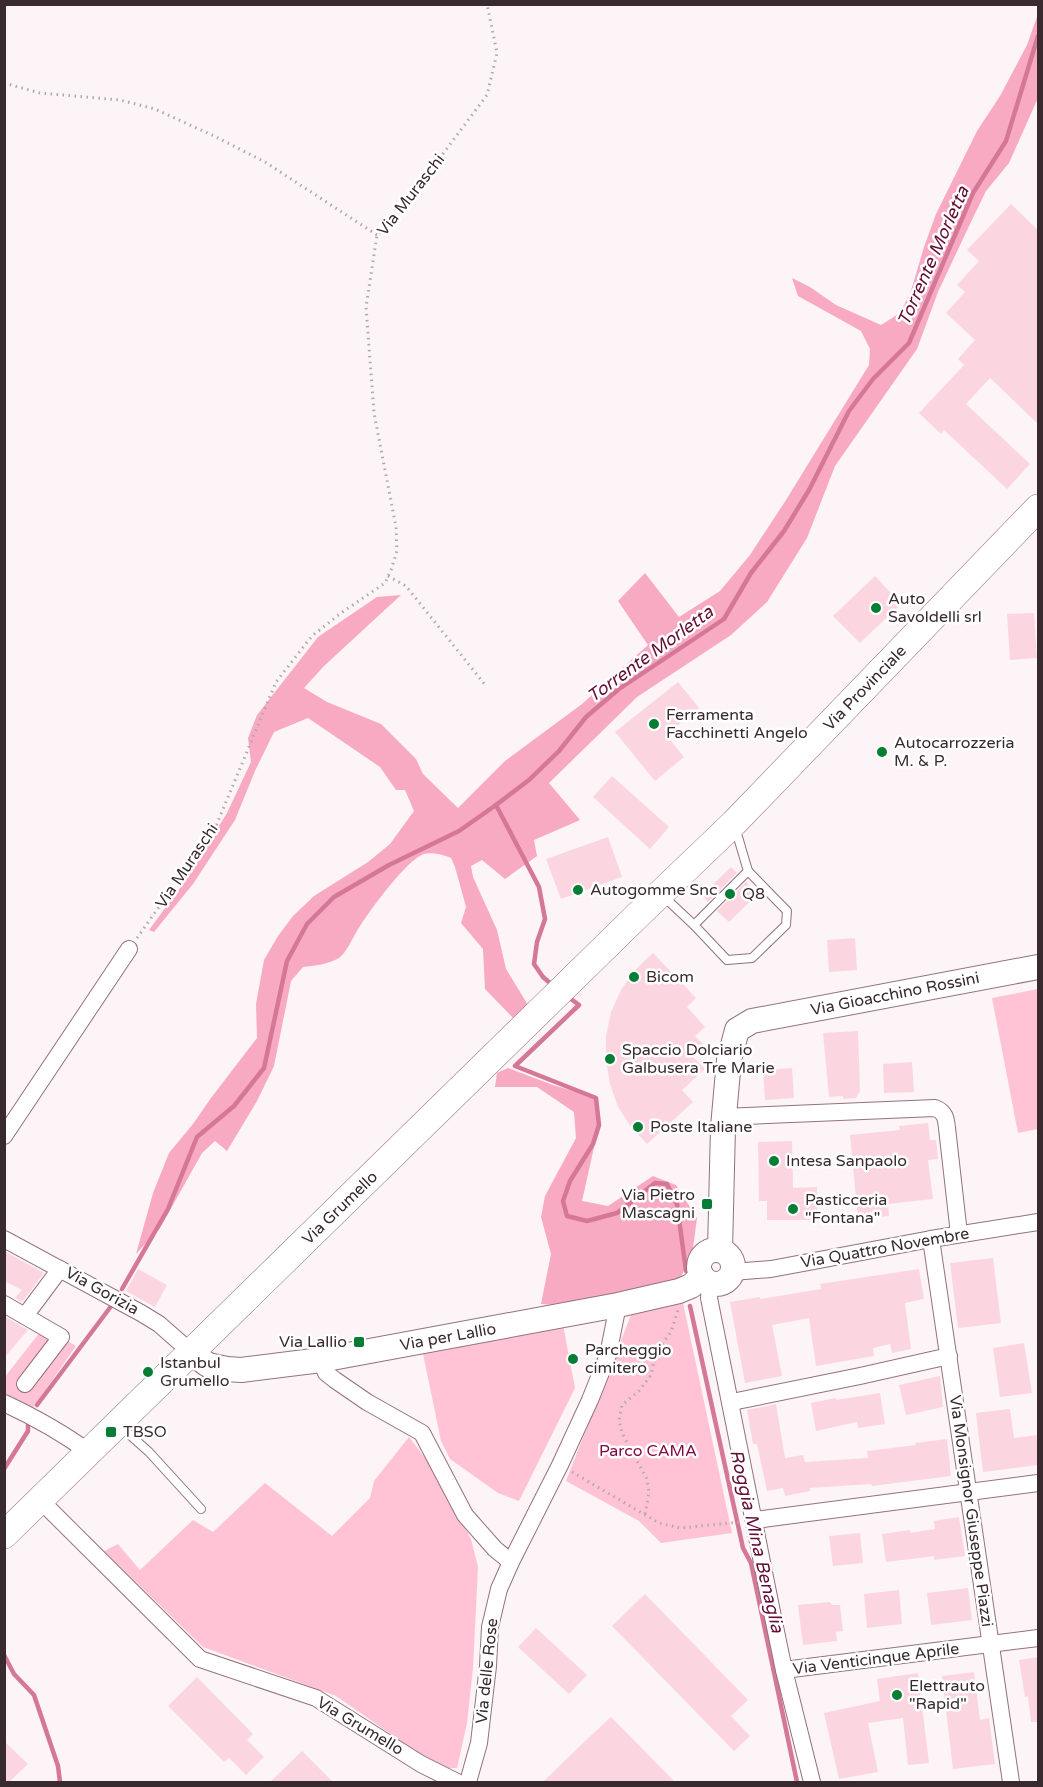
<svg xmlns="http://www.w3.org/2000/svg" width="1043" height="1787" font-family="'Varela Round',sans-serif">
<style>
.green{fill:#ffc3d5}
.forest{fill:#f9aac3}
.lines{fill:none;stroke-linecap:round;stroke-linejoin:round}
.stream{stroke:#d57797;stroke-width:4.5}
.building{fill:#fbd6e1}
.lane-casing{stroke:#93727c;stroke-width:10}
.street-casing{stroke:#93727c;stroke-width:18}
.secondary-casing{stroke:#93727c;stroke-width:26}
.primary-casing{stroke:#93727c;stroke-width:28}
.path{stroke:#b2a8aa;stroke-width:3;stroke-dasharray:1.5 4.5;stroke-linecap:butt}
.lane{stroke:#fff;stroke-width:8}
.street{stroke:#fff;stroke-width:16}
.secondary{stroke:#fff;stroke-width:24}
.primary{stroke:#fff;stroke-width:27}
.poi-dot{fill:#057d34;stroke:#fff;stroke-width:2}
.labels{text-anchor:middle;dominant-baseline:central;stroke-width:5;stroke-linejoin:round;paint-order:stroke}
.street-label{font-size:16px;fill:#382a2e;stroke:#fff}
.poi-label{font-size:16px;fill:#382a2e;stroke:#fff;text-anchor:start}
.park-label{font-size:16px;fill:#800a44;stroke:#fff}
.water-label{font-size:18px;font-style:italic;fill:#640e36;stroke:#fff}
</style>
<rect width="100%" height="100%" fill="#fcf4f6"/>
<g class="green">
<path d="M1038,989V1129L1018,1133L992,998Z"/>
<path d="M683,1303L732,1533L661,1543L639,1521L566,1481L631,1315Z"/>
<path d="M563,1325L575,1388L519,1501L498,1493L450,1459L441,1441L422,1349Z"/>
<path d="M44,1327L76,1346L30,1412L5,1399L4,1378Z"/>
<path d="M409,1437L439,1476L451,1502L471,1539L478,1567L473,1668L467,1723L457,1768H446L415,1751L336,1696L203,1647L104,1551L118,1544L140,1570L193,1520L213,1532L265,1483L332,1536L370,1498L374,1481Z"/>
</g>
<g class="forest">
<path d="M1038,14V98L1009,163L986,191L969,226L938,292L917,349L835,466L807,538L767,602L731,635L637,697L549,783L580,820L534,840L537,856L505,879L482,860L471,866L473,877L497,930L506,969L528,1005L516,1021L485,989L483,949L461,923L466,907L455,867L451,858C444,855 433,852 424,854C406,860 368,913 357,931C352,939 346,953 339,958C329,964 314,966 303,967L291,981L274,1066L257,1101L227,1151L215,1141L202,1153L160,1228L136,1254L153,1193L169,1153L193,1124L211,1098L257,1038L256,1004L264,960L278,936L293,916L314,896L368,862L390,844L414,811L405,790H396L380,767L308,718L274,732L255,771L235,820L193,884L154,932L149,930L183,884L227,813L251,762L248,738L257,715L318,637L377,597L401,595L324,666L304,688L327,702L381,724L416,759L423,774L458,808L505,761L582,704L648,645L618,601L645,573L679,617L720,591L750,555L786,500L869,365L870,349L861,331L798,296L792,278L810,287L836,305L881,325L900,313L910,294L924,247L936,214L977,131L1000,96L1027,45Z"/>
<path d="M508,1068L553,1085L596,1098L599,1125L582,1201L608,1206L653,1176L676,1185L697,1218L692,1256L677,1284L565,1306L541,1304L551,1254L541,1217L545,1196L576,1138L574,1112L537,1087H495L497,1073Z"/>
</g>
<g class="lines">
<g class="stream">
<path d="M496,805L539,887L545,919L537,942L534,964L543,977L550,983"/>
<path d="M571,999L579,1005L515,1066L596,1098L599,1125L593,1144L570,1181L563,1201L567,1216L587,1221L617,1213L655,1183L667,1184L677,1204L686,1271"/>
<path d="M122,1289L168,1209L197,1137L234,1106L264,1068L287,961L307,924L334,897L389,865L459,831L496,805L529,780L559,751L586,717L619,689L724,619L751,573L784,531L809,490L849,411L873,379L909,343L973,193L1006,141L1038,36"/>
<path d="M690,1306L743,1548L751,1563L797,1782"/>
<path d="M37,1405L112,1305"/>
<path d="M4,1469L28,1431V1419"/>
<path d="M4,1655L14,1674L34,1695L58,1766L60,1782"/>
</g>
</g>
<g class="building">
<path d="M1011,204L1038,230V424L990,378L966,404L1030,464L1007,489L944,430L941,434L919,413L964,365L958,359L975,340L946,313L965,292L957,285L979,261L967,250Z"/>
<path d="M875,576L901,604L860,643L833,616Z"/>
<path d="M1034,613L1037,658L1010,660L1007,614Z"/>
<path d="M678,682L699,708L666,735L684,757L655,781L615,732Z"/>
<path d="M612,776L669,827L650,849L593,797Z"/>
<path d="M608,837L622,877L561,899L546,859Z"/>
<path d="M731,867L737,873L708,902L702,895Z"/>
<path d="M746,882L758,894L729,922L717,911Z"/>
<path d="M855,938L857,970L829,972L827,940Z"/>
<path d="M653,953L696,998L687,1007L705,1027L695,1036L705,1046L693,1057L705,1069L682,1090L693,1102L647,1144L631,1127L618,1107L610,1084L606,1060V1036L611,1012L621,990L635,970Z"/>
<path d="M858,1031L860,1091L856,1098L843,1099V1096L829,1097L823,1033Z"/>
<path d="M912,1062L914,1092L884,1093L883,1064Z"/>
<path d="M792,1068L794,1098L765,1100L763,1070Z"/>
<path d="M928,1123L930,1140H936L938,1159L928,1160L933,1199L888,1204L889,1216L858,1219L850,1135L900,1130L899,1126Z"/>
<path d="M792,1141L793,1188L817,1187L818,1220H767V1201H759L758,1142Z"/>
<path d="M4,1251L44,1273L22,1302L15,1298L22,1290L4,1281Z"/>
<path d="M993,1258L1001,1323L958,1328L950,1263Z"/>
<path d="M138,1269L167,1285L155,1307L126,1291Z"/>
<path d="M919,1269L924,1299L905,1303L911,1349L892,1353L890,1344L873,1348L874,1356L816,1366L809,1318L772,1325L782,1376L745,1383L730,1302L760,1297V1299L821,1289L820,1284Z"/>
<path d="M4,1316L28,1330L4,1358Z"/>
<path d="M1024,1343L1032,1393L1000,1397L993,1348Z"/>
<path d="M940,1376L943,1407L906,1415L899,1385Z"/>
<path d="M880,1393L885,1424L858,1428L857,1422L816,1431L811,1403L836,1398V1400Z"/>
<path d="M776,1404L785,1458L803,1455L805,1462L868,1458L867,1451L916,1445L915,1443L947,1439L951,1476L872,1486L871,1484L810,1488V1491L785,1496L783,1488L767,1491L757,1444H753L747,1410Z"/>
<path d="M1010,1409L1014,1438L1038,1435V1465L983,1472L976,1413Z"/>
<path d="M959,1517L965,1556L934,1560V1556L886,1562L882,1534L910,1530V1533L935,1529L934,1521Z"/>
<path d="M860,1533L863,1563L833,1566L829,1536Z"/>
<path d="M968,1588L972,1620L931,1625L927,1593Z"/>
<path d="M899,1590L902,1624L867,1628L864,1594Z"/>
<path d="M645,1594L748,1700L731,1716L750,1736L734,1751L612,1626Z"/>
<path d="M830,1602L832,1605H840L843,1631L836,1632L837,1641L803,1645L798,1605Z"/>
<path d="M536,1628L587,1675L569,1694L518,1647Z"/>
<path d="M1038,1657V1722H1031L1028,1696L1025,1697L1019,1660Z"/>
<path d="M974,1672L980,1720L989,1718L995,1764L953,1769L942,1676Z"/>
<path d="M918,1673L929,1763L908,1765L903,1718L868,1723L878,1772L839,1779L824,1713L880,1701L877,1679Z"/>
<path d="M197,1677L253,1734L247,1740L264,1757L246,1775L229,1758L224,1762L168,1706Z"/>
<path d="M611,1717L675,1782H543L582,1744Z"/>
<path d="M4,1741L28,1764L9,1782H4Z"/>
<path d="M302,1751L333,1782H270Z"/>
</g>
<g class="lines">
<g class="lane-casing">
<g id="lane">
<path d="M663,896L694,925L748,871L735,827"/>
<path d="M694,925L727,960L752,958L786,925L787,911L748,871"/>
<path d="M121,1427L149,1452L201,1509"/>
</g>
</g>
<g class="street-casing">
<g id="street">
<path d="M723,1117L935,1108C945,1112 946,1118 947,1128L959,1234"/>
<path d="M4,1136L129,949"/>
<path d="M4,1239L141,1313L159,1324L192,1353"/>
<path d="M931,1239L1011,1782"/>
<path d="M732,1272L771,1269L931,1239L1038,1222"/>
<path d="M710,1282L709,1298L773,1617L784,1670L812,1782"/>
<path d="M4,1304L61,1337L25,1384"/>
<path d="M25,1316L60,1269"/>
<path d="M321,1360L326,1373L335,1380L367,1402L422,1433L465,1515L495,1549L511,1562"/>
<path d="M4,1403C34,1417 63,1433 90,1453"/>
<path d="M731,1404L737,1401L860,1376L949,1356"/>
<path d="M40,1500L200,1659L316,1698L421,1764L457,1782"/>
<path d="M755,1520L1038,1483"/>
<path d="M784,1670L1038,1638"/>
<path d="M468,1782L479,1743L488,1666L490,1627L499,1589L511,1562L560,1465L590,1400L608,1355L618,1305"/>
</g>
</g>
<g class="secondary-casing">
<g id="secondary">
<path d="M720,1250L723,1127L729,1060L737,1030L752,1021L1038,967"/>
<circle cx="716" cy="1267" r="17"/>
<path d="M192,1353L208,1365L227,1369L241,1370L321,1360L618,1305L679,1291L691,1286L702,1276"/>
</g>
</g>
<g class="primary-casing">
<path id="primary" d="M4,1535L638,915L734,823L1038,508"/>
</g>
<g class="path">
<path d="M4,83L40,93L120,100L155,109L214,136L265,162L377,235"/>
<path d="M388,576L406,586L486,686"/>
<path d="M137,938L216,826L276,682L312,636L341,613L385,583L391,570L397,551L396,527L374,413L366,307L377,235L388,227L487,95L497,53L487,4"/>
<path d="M572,1472L659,1523L680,1528L740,1522"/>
<path d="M645,1514L649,1493L647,1479L622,1433L619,1420L622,1405L639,1391L651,1375L656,1352L671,1332L678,1310"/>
</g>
<use href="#lane" class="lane"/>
<use href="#street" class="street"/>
<use href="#secondary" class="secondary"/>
<use href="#primary" class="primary"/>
</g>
<g class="poi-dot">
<circle cx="876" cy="608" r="6"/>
<circle cx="654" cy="724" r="6"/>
<circle cx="882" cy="752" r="6"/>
<circle cx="578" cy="890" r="6"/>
<circle cx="730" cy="894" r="6"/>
<circle cx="634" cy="977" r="6"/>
<circle cx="610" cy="1059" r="6"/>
<circle cx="638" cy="1127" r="6"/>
<circle cx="774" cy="1161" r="6"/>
<rect x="701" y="1198" width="12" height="12" rx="3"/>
<circle cx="793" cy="1209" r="6"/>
<rect x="353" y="1336" width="12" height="12" rx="3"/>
<circle cx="573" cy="1359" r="6"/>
<circle cx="148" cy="1372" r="6"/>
<rect x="105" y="1426" width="12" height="12" rx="3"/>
<circle cx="897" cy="1695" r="6"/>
</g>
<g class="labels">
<g class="street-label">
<text transform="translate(411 195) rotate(-52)">Via Muraschi</text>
<text transform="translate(865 688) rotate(-46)">Via Provinciale</text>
<text transform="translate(187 866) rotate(-56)">Via Muraschi</text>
<text transform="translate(895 994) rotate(-11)">Via Gioacchino Rossini</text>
<text transform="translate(340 1208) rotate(-44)">Via Grumello</text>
<text transform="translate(885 1248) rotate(-10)">Via Quattro Novembre</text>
<text transform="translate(102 1291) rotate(29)">Via Gorizia</text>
<text transform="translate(448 1337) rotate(-10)">Via per Lallio</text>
<text transform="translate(971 1511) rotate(82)">Via Monsignor Giuseppe Piazzi</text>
<text transform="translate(876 1659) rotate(-7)">Via Venticinque Aprile</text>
<text transform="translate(487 1671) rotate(-84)">Via delle Rose</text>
<text transform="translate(360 1726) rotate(31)">Via Grumello</text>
</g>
<g class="poi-label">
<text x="888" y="599">Auto<tspan x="888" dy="18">Savoldelli srl</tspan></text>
<text x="666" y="715">Ferramenta<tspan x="666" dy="18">Facchinetti Angelo</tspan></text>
<text x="894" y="743">Autocarrozzeria<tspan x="894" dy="18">M. &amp; P.</tspan></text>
<text x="590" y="890">Autogomme Snc</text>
<text x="742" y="894">Q8</text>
<text x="646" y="977">Bicom</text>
<text x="622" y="1050">Spaccio Dolciario<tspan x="622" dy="18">Galbusera Tre Marie</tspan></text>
<text x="650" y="1127">Poste Italiane</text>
<text x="786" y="1161">Intesa Sanpaolo</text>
<text x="695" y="1195" text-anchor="end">Via Pietro<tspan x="695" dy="18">Mascagni</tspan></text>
<text x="805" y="1200">Pasticceria<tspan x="805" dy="18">"Fontana"</tspan></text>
<text x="347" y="1342" text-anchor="end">Via Lallio</text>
<text x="585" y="1350">Parcheggio<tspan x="585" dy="18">cimitero</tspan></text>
<text x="160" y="1363">Istanbul<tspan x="160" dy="18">Grumello</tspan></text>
<text x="123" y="1432">TBSO</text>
<text x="909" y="1686">Elettrauto<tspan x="909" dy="18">"Rapid"</tspan></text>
</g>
<g class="park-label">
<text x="648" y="1451">Parco CAMA</text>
</g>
<g class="water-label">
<text transform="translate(933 256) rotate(-66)">Torrente Morletta</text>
<text transform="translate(650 654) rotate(-36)">Torrente Morletta</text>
<text transform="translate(757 1541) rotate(77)">Roggia Mina Benaglia</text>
</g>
</g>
<rect width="1043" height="1787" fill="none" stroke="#382a2e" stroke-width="12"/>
</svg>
